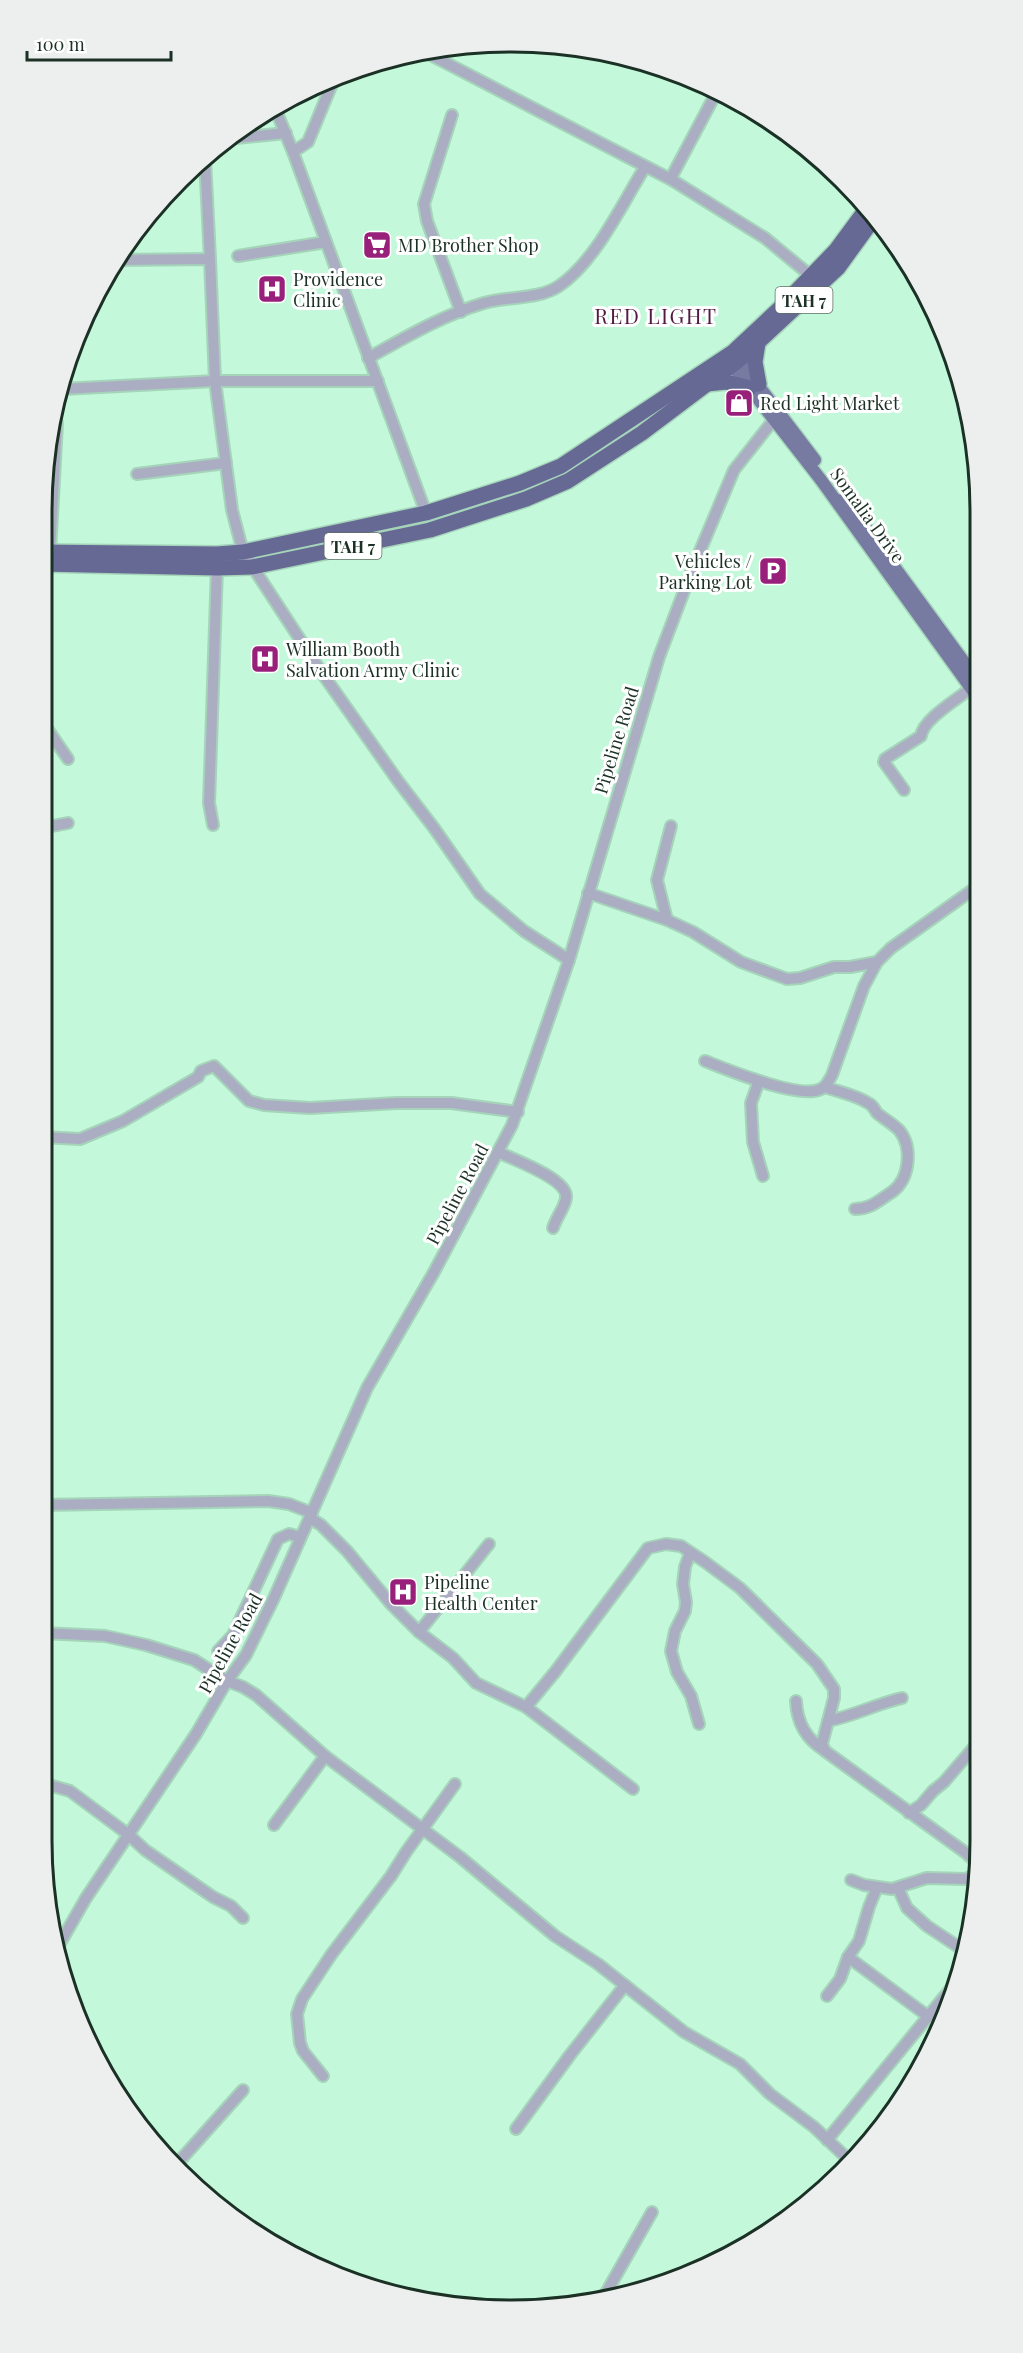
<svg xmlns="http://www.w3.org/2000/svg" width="1023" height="2353" font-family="'Playfair Display',serif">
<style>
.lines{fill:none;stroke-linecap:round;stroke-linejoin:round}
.minor-casing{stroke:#a5d4ba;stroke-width:14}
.major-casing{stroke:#a5d4ba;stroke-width:15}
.highway-casing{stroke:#a5d4ba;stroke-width:18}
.minor{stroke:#abaec3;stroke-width:10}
.major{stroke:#777ba1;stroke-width:12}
.highway{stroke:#656994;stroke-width:15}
.labels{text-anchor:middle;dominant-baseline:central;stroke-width:6;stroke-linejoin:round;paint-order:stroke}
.shield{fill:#fff;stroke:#606f67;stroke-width:1.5}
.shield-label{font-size:16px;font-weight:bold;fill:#1c3126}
.poi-label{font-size:18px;fill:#1c3126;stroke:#fff;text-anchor:start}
.street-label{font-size:18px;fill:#1c3126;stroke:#fff}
.quarter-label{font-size:21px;letter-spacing:1.5px;fill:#521942;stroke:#fff}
.rim{fill:none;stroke:#1c3126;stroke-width:3}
</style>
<rect width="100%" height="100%" fill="#c3f8da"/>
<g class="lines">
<g class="minor-casing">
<g id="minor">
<path d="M425,52L672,180L765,238L811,276"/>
<path d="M275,108L293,152L426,513"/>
<path d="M452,115L424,204L427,221L461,312"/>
<path d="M226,139L286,133"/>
<path d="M293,152L308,142L334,79"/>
<path d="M205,159L210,259"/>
<path d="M672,180V176L715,95"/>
<path d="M238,256L326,242"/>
<path d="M117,260L210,259L215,381L232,510L243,552L322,673L398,781L434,828L480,894L524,931L569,960"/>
<path d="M368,358C406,337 443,315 484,303C508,296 538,300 559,286C595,262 622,204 645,167"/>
<path d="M62,389L215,381H378"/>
<path d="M137,474L226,463"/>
<path d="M50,552L57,423"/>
<path d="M42,727H46L68,759"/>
<path d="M904,790L884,762L885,759L921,736C923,719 958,699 971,688"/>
<path d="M213,825L209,803L217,568"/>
<path d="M42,828L68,823"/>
<path d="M588,893L667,920L693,932L741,962L787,979L800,978L834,967H850L877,962"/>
<path d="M667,920L657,880L671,826"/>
<path d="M705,1061C728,1070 800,1100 821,1089C827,1086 829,1080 832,1075L864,986L877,962L891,948L978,886"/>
<path d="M759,1081L751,1103L753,1142L763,1176"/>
<path d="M825,1087C839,1092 856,1095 868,1103C873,1105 874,1109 877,1113C884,1119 892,1123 899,1130C913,1147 910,1179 892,1192C879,1200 871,1209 855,1209"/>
<path d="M42,1137L80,1139L123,1121L198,1077L201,1071L214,1066L249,1101L264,1105L310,1108L397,1103H451L518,1112"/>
<path d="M498,1152C512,1159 569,1179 566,1198C565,1207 556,1218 553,1228"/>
<path d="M42,1505L268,1501L289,1504L312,1513"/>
<path d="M310,1518L321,1525L347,1551L391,1604L419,1632L453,1658L476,1683L526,1707L555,1672L648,1548L666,1544L681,1546L705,1562L740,1588L817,1664L834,1689V1698L822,1744L825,1751L966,1853L977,1863"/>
<path d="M690,1553L685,1567L683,1584L686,1602L685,1611L675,1631L671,1651L677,1672L691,1696L699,1724"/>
<path d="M419,1632L489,1544"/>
<path d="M42,1633L105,1636L146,1645L194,1660L227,1681L243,1687L256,1695L325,1756L460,1857L555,1936L598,1964L684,2032L740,2064L770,2094L814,2127L851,2162"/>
<path d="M218,1651L233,1635L278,1539L289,1534L300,1537"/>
<path d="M796,1701C797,1722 806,1739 824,1750"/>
<path d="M526,1707L633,1789"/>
<path d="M828,1721C854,1716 876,1704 902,1698"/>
<path d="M42,1783L70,1791L129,1835L145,1850L213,1897L231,1906L243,1918"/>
<path d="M909,1813L921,1805L933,1791L944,1782L981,1739"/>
<path d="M274,1825L325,1756"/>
<path d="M851,1880L864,1885L892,1889L927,1878L966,1879L976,1874"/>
<path d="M898,1888L907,1908L927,1926L963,1950"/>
<path d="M59,1945L86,1898L196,1734L227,1681L246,1655L274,1598L367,1388L434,1272L512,1125L569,960L659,657L692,570L734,470L779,413"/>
<path d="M848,1957L929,2017"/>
<path d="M827,1996L840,1979L848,1957L859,1941L869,1907L877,1887"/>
<path d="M323,2076L303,2051L300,2043L297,2014L302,1999L331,1955L391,1876L406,1852L455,1784"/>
<path d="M516,2129L570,2055L625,1985"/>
<path d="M827,2140L958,1980"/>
<path d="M176,2165L243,2090"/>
<path d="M602,2300L652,2212"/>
</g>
</g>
<g class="major-casing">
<g id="major">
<path d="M735,355L815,460"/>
<path d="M726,358L821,480L978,698"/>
<path d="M844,498L978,681"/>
</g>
</g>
<g class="highway-casing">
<g id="highway">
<path d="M758,343L755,362L759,384"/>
<path d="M707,384L726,382L750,388"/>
<path d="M42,552L217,554L243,552L426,513L520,483L561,466L733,352L781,307L836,250L867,208"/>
<path d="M42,564L217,568L252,567L430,530L526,499L568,481L642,433L739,360L838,268L875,217"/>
</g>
</g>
<use href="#minor" class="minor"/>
<use href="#major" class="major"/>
<use href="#highway" class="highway"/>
</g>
<defs>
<g id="supermarket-square" transform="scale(1.5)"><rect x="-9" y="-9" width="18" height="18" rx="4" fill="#98207b" stroke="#fff"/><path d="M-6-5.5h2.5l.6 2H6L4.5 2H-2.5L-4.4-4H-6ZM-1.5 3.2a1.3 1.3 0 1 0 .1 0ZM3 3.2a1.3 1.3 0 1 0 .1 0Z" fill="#fff"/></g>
<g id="hospital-square" transform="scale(1.5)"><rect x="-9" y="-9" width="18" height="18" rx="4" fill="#98207b" stroke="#fff"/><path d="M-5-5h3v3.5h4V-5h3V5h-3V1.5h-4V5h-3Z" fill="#fff"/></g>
<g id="shop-square" transform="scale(1.5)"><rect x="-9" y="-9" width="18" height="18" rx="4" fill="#98207b" stroke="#fff"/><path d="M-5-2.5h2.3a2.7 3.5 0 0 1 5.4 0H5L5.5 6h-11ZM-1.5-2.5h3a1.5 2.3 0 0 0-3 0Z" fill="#fff"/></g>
<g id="parking-square" transform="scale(1.5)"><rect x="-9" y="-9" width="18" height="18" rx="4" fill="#98207b" stroke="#fff"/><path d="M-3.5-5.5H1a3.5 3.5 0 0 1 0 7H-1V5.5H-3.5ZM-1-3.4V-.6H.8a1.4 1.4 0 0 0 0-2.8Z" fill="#fff"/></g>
</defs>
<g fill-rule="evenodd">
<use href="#supermarket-square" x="377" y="245"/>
<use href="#hospital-square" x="272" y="289"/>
<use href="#shop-square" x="739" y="403"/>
<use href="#parking-square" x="773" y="571"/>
<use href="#hospital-square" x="265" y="659"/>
<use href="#hospital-square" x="403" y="1592"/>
</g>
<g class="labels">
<g class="shield">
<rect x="775.5" y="287" width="57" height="26" rx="4.5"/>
<rect x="324.5" y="533" width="57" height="26" rx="4.5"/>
</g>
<g class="shield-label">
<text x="804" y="300">TAH 7</text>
<text x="353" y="546">TAH 7</text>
</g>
<g class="poi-label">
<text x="398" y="245">MD Brother Shop</text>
<text x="293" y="279">Providence<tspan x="293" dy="21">Clinic</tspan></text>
<text x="760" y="403">Red Light Market</text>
<text x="752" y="561" text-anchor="end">Vehicles /<tspan x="752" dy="21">Parking Lot</tspan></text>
<text x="286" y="649">William Booth<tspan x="286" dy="21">Salvation Army Clinic</tspan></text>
<text x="424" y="1582">Pipeline<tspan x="424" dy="21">Health Center</tspan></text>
</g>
<g class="street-label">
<text transform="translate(868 515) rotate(54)">Somalia Drive</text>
<text transform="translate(616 740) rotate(-73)">Pipeline Road</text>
<text transform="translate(457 1194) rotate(-62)">Pipeline Road</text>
<text transform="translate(230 1643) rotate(-61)">Pipeline Road</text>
</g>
<g class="quarter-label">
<text x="656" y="315">RED LIGHT</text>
</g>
</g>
<path d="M0 0H1023V2353H0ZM511 52H511A459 459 0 0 1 970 511V1841A459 459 0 0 1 511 2300H511A459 459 0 0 1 52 1841V511A459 459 0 0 1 511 52Z" fill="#edefee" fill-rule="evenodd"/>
<path class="rim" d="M511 52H511A459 459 0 0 1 970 511V1841A459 459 0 0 1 511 2300H511A459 459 0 0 1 52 1841V511A459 459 0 0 1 511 52Z"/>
<path d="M27 51v9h144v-9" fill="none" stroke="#1c3126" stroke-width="3"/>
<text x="36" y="51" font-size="18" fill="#1c3126" stroke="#ffffff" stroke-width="4.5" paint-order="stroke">100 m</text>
</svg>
